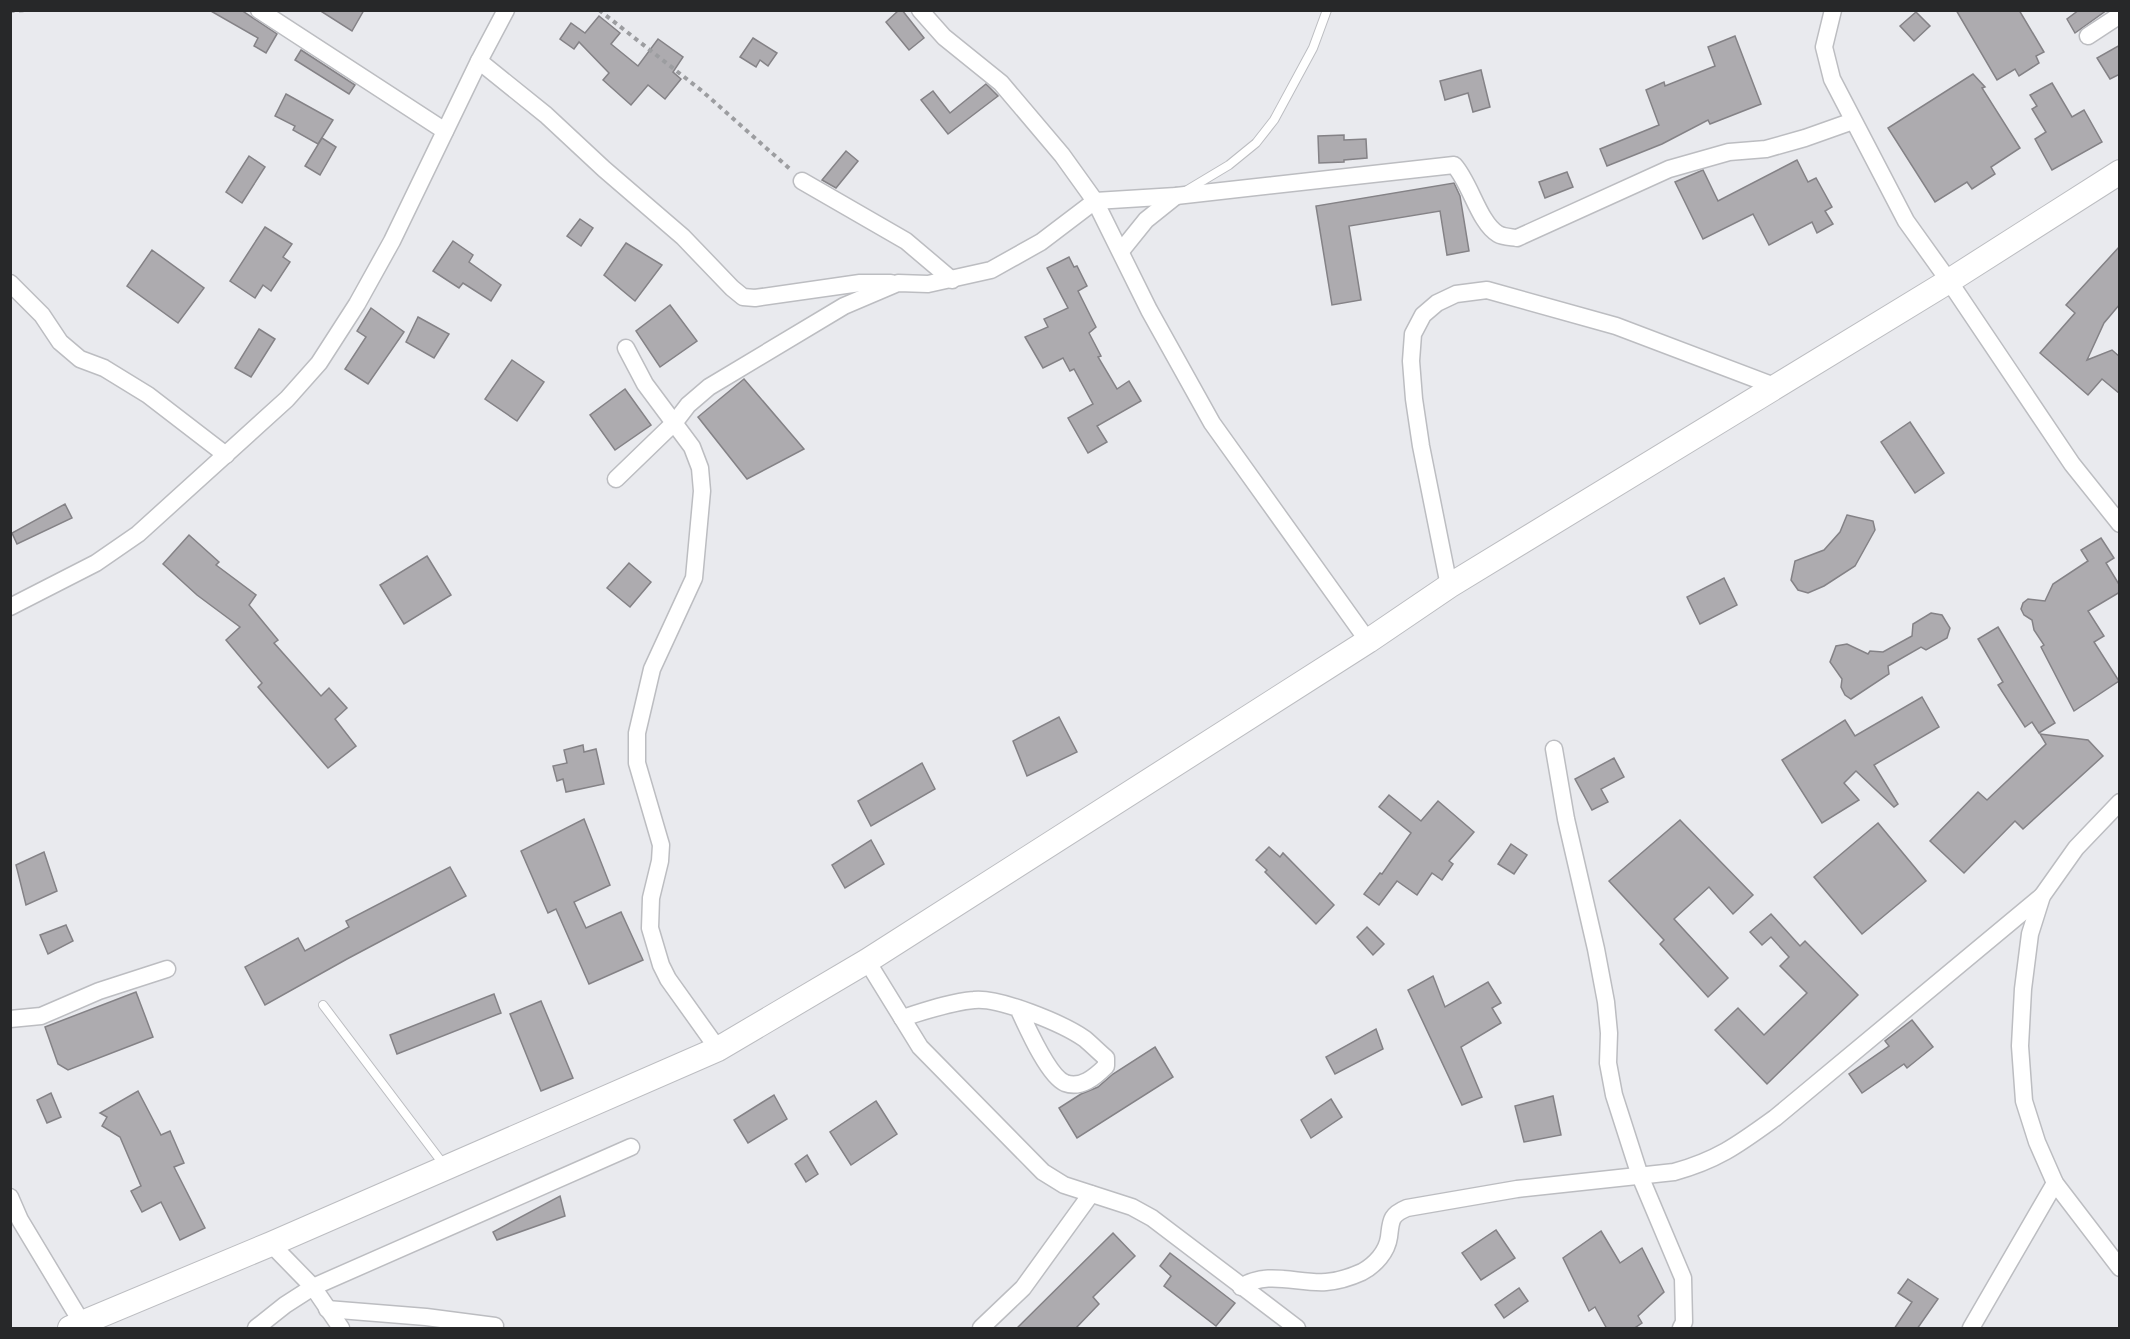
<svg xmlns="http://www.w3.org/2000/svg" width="2130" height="1339" font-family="Figtree,sans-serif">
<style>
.building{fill:#adabaf;stroke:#848286;stroke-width:1.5}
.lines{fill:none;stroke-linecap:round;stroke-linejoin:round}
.lane-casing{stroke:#bcbdc1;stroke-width:10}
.street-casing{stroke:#bcbdc1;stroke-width:19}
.secondary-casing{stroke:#bcbdc1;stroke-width:26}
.path{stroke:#9c9da0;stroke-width:4;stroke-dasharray:4.5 4.5;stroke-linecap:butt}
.lane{stroke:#fff;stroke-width:8}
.street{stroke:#fff;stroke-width:16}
.secondary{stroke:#fff;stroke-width:24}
</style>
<rect width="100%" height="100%" fill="#e9eaee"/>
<g class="building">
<path d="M209,10H241L277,34L266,53L254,46L258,38Z"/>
<path d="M319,10H364L352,31Z"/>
<path d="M899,10H902L924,38L909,50L886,22Z"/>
<path d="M1956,10H2019L2044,52L2036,56L2039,63L2019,76L2015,69L1997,80Z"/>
<path d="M2079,10H2107L2075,33L2067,19Z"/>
<path d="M1916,12L1930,26L1914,41L1900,26Z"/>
<path d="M599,16L620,33L611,44L638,66L658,39L683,57L673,72L681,79L665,99L648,85L631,105L603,80L609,73L579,42L574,49L560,39L571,23L585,33Z"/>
<path d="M1735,36L1761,104L1710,124L1708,120L1662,144L1607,166L1600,149L1659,125L1646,90L1664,82L1665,86L1715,66L1708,47Z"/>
<path d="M753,38L777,53L768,66L760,60L756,67L740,57Z"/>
<path d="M2120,45V74L2110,79L2097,58Z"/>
<path d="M301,50L355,85L349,94L295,60Z"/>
<path d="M1481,70L1490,107L1473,112L1468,93L1445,100L1440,81Z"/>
<path d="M1973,74L1985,87L1982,88L2020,148L1991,167L1995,174L1972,189L1967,182L1935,202L1888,128Z"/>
<path d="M2052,83L2072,117L2084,110L2102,142L2052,170L2035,139L2046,132L2032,109L2037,106L2030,95Z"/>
<path d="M986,84L998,96L948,134L921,100L933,91L950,113Z"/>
<path d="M286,94L333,120L318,144L293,130L295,126L275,116Z"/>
<path d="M1344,135V140L1366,139L1367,158L1344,160V162L1319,163L1318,136Z"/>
<path d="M322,138L336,147L320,175L305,166Z"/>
<path d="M846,151L858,161L836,188L822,180Z"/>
<path d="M249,156L265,167L242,203L226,192Z"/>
<path d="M1797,160L1808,182L1816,178L1832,207L1825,211L1833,224L1817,233L1812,222L1769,245L1753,214L1703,239L1675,182L1703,170L1718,201Z"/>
<path d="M1567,172L1573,187L1545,198L1539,182Z"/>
<path d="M1454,183L1460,196L1469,251L1447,255L1440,211L1349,226L1361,300L1332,305L1316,206Z"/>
<path d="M580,219L593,228L581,246L567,236Z"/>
<path d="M265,227L292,244L283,257L290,262L271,291L263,285L255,298L230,281Z"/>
<path d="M453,241L473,255L469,262L501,285L491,301L463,283L459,288L433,271Z"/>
<path d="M626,243L662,265L635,301L604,275Z"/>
<path d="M2120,246V304L2104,323L2087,360L2112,350L2120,357V394L2102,379L2088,395L2040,353L2075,313L2066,305Z"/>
<path d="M152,250L204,288L178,323L127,286Z"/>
<path d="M1069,257L1074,267L1077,266L1087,286L1078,291L1096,327L1089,333L1101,356L1098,357L1117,389L1129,381L1141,401L1097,426L1107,442L1088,453L1068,418L1093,404L1074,369L1070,371L1063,358L1043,368L1025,337L1048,327L1044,319L1068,308L1047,268Z"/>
<path d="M670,305L697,341L660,367L636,331Z"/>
<path d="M371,308L404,332L368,384L345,369L366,337L357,331Z"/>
<path d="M418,317L449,334L434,358L406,342Z"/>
<path d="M259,329L275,339L251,377L235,368Z"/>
<path d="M512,360L544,382L517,421L485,399Z"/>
<path d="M744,379L804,449L747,479L698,417Z"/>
<path d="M625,389L651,425L615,450L590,415Z"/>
<path d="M1910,422L1944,473L1915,493L1881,442Z"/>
<path d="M65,504L72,518L17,544L12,533Z"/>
<path d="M1847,515L1873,521L1875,530L1855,566L1824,586L1808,593L1798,590L1791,580L1795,561L1824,550L1840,532Z"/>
<path d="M189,535L219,562L216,565L256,595L249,605L278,640L274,643L321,696L329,688L347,708L335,719L356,746L328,768L258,687L262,683L226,640L240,627L197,595L163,564Z"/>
<path d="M2101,538L2114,558L2106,563L2120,586V592L2088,611L2104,636L2094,642L2119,681L2074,711L2041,647L2044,645L2034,630L2032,620L2024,615L2021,609L2023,603L2028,599L2045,601L2053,584L2088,561L2081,550Z"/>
<path d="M427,556L451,595L404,624L380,585Z"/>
<path d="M629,563L651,582L630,607L607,588Z"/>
<path d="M1724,578L1737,605L1700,624L1687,597Z"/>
<path d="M1931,613L1942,615L1950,628L1947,638L1926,650L1921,647L1888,666L1889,674L1851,699L1845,695L1841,687L1842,679L1830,662L1836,646L1847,644L1868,654L1870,651L1883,652L1912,636L1913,624Z"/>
<path d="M1998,627L2055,723L2039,733L2032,722L2025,727L1998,685L2003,682L1978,639Z"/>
<path d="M1922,697L1939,727L1874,765L1898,804L1894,807L1856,771L1844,783L1859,800L1822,823L1782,760L1845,720L1855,736Z"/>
<path d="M1059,717L1077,752L1027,776L1013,741Z"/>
<path d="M2040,734L2088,740L2103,756L2023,829L2015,821L1964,873L1930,841L1978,792L1987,800L2046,744Z"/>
<path d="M583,745L584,752L596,749L604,784L566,792L563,779L557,781L553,766L567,763L564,750Z"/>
<path d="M1614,758L1624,777L1601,789L1608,802L1592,810L1575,779Z"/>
<path d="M922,763L935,789L871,826L858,801Z"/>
<path d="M1389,795L1421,821L1438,801L1474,832L1449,861L1453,864L1442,880L1432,873L1417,895L1397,881L1379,905L1364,894L1380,873L1382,874L1411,833L1379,807Z"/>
<path d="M584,819L610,885L574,902L586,928L621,912L643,960L589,984L556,909L548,913L521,851Z"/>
<path d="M1680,820L1753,895L1733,914L1709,887L1674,919L1728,978L1708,997L1660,944L1664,940L1609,881Z"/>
<path d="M1878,823L1926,881L1862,934L1814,877Z"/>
<path d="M871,840L884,864L845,888L832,865Z"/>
<path d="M1511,844L1527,855L1514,874L1498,864Z"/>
<path d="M1269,847L1280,857L1283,853L1334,905L1316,924L1265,872L1267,870L1256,860Z"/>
<path d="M44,852L57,891L26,905L16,865Z"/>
<path d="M450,867L466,896L347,959L265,1005L245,967L298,938L305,951L349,927L346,921Z"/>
<path d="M1771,914L1800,946L1805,941L1858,995L1767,1084L1715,1030L1738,1008L1764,1035L1807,993L1780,966L1789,957L1771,937L1762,945L1750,932Z"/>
<path d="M66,925L73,941L48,954L40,935Z"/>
<path d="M1367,927L1384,944L1373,955L1357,937Z"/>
<path d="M1433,976L1445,1007L1488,982L1501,1003L1492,1008L1501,1023L1461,1047L1482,1097L1462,1105L1408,990Z"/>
<path d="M136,992L153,1037L68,1070L58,1064L45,1027Z"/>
<path d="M494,994L501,1013L397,1054L390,1035Z"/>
<path d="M541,1001L573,1078L541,1091L510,1014Z"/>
<path d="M1912,1020L1933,1047L1907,1068L1904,1064L1862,1093L1849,1074L1889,1046L1885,1041Z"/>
<path d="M1376,1029L1383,1049L1335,1074L1326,1057Z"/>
<path d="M1155,1047L1173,1077L1077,1138L1059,1108L1081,1094L1098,1087L1113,1074Z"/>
<path d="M138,1091L161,1135L170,1131L184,1163L174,1167L205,1228L180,1240L161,1202L142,1212L131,1191L141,1186L120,1137L102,1126L107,1117L100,1113Z"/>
<path d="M51,1093L61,1117L47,1123L37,1100Z"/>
<path d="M774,1095L787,1119L748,1143L734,1120Z"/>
<path d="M1553,1096L1561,1135L1524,1142L1515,1106Z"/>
<path d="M1331,1099L1342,1117L1311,1138L1301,1120Z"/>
<path d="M876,1101L897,1134L851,1165L830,1132Z"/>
<path d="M807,1155L818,1174L806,1182L795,1164Z"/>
<path d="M560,1196L565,1216L497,1240L493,1232Z"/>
<path d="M1496,1230L1515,1258L1481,1280L1462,1253Z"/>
<path d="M1601,1231L1620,1263L1642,1248L1664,1292L1638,1316L1642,1323L1633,1329H1607L1595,1307L1589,1311L1563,1258Z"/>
<path d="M1113,1233L1135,1256L1093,1297L1099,1304L1075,1329H1016Z"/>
<path d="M1170,1253L1235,1303L1216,1326L1164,1286L1171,1276L1160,1266Z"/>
<path d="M1908,1279L1938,1299L1917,1329H1894L1912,1302L1898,1293Z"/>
<path d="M1519,1288L1528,1301L1504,1318L1495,1305Z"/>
</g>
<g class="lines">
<g class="lane-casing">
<g id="lane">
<path d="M1184,192L1229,165L1256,143L1274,120L1313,48L1327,10"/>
<path d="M323,1005L444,1165"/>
</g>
</g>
<g class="street-casing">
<g id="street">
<path d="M259,10L445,131"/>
<path d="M920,10L944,37L1001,83L1062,155L1095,201L1149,310L1212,423L1368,641"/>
<path d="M1833,10L1824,47L1832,79L1906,221L1949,281L2072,464L2120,524"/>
<path d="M2088,36L2120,15"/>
<path d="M479,61L546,115L604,169L683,237L732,288L743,297L755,298L860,283H891"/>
<path d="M802,181L906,241L952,280"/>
<path d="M1121,251L1146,220L1176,196"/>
<path d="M10,283L42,315L60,342L80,359L104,368L148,395L226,455"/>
<path d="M626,348L645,384L692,447L700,468L702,491L694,578L652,669L637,733V763L661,845L660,861L651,898L650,928L661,965L668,979L718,1049"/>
<path d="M616,479L675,422L688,405L709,387L844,306L898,283L928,284L991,270L1041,242L1095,201L1176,196L1454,165C1470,182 1479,223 1498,234C1503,237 1511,237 1517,238L1669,169L1729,152L1766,149L1805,138L1853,121"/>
<path d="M1449,586L1421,446L1414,399L1411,361L1413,334L1423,315L1437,303L1456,294L1487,290L1616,326L1777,387"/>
<path d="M10,607L96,563L138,534L287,399L319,363L357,304L392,241L479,61L506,10"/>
<path d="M1554,749L1566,819L1596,949L1606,1002L1609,1033L1608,1063L1614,1095L1640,1176L1683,1278L1684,1322L1681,1328"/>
<path d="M2120,802L2076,848L2042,896L2030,934L2023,989L2020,1046L2024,1101L2037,1142L2055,1183L2120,1268"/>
<path d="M867,961L920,1047L1043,1172L1064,1185L1132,1207L1152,1218L1297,1328"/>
<path d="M902,1018C925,1011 950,1002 974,1000C999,997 1064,1024 1085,1039C1092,1045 1099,1052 1106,1058V1066C1095,1077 1081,1089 1065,1083C1048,1076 1026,1025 1018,1008"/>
<path d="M10,1019L41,1016L99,991L167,969"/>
<path d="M10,1197L20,1220L82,1323"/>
<path d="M271,1244L313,1287L341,1328"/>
<path d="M1241,1287C1267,1270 1298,1284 1326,1282C1339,1281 1351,1277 1362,1272C1375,1265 1387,1252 1389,1237C1391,1221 1390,1215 1407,1208L1517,1189L1674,1172C1718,1160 1739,1144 1775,1118L2042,896"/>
<path d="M327,1309L426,1317L495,1326"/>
<path d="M256,1328L285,1305L313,1287L631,1147"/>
<path d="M981,1328L1023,1288L1091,1194"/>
<path d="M1971,1328L2055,1183"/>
</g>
</g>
<g class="secondary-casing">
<path id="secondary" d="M70,1328L271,1244L718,1049L867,961L1368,641L1449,586L1949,281L2120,172"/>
</g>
<g class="path">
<path d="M599,10L702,91L791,170"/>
<path d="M10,11L27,10"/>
</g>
<use href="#lane" class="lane"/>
<use href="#street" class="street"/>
<use href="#secondary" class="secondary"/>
</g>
<rect width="2130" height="1339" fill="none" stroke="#272829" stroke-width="24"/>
</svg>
